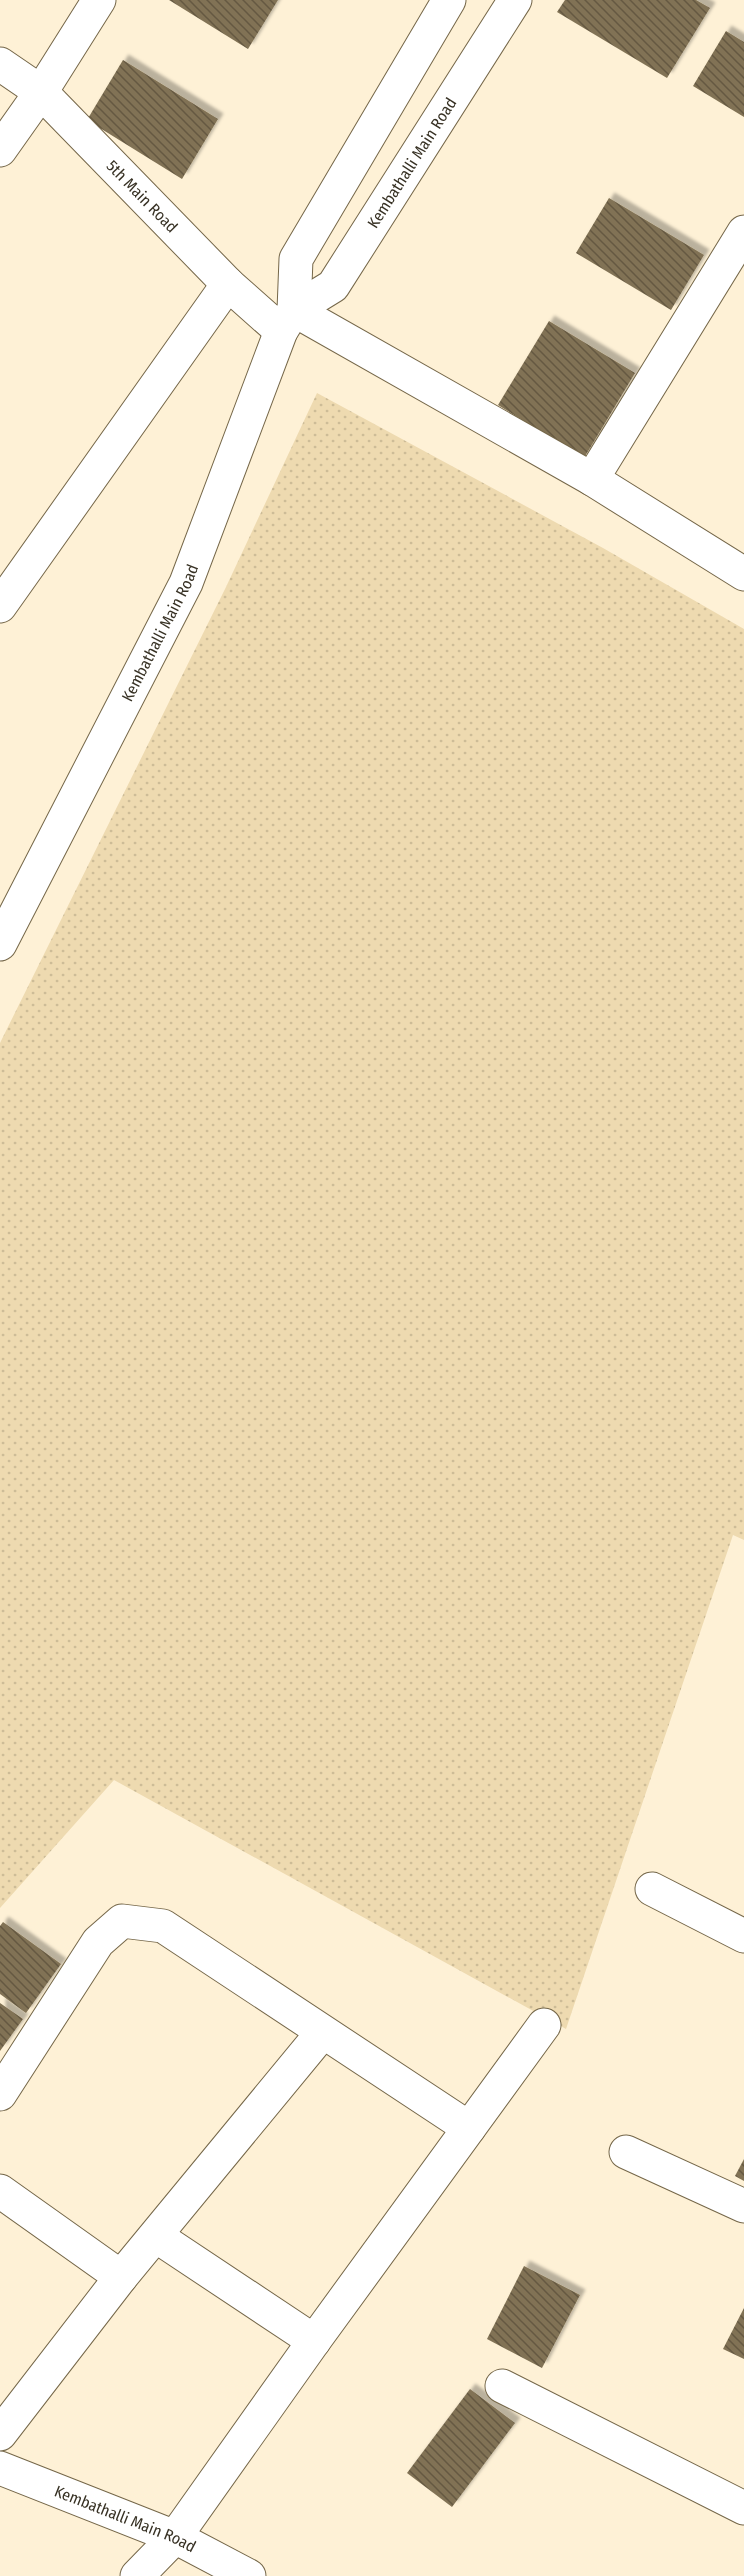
<svg xmlns="http://www.w3.org/2000/svg" width="744" height="2576" font-family="'Fira Sans Condensed',sans-serif">
<style>
.grass{fill:url(#grass-dots)}
.building{fill:url(#building-back-hatch);filter:url(#shadow)}
.lines{fill:none;stroke-linecap:round;stroke-linejoin:round}
.minor-casing{stroke:#756749;stroke-width:35}
.tertiary-casing{stroke:#756749;stroke-width:35}
.minor{stroke:#fff;stroke-width:33}
.tertiary{stroke:#fff;stroke-width:33}
.labels{text-anchor:middle;dominant-baseline:central;stroke-width:6;stroke-linejoin:round;paint-order:stroke}
.street-label{font-size:16px;fill:#383225;stroke:#fff}
</style>
<defs>
<pattern id="grass-dots" width="8" height="8" patternUnits="userSpaceOnUse" patternTransform="scale(1.5)"><rect width="8" height="8" fill="#eedab0"/><path d="M2 2h.1M6 6h.1" fill="none" stroke="#cdbc97" stroke-width="1.8" stroke-linecap="round"/></pattern>
<pattern id="building-back-hatch" width="6" height="6" patternUnits="userSpaceOnUse" patternTransform="scale(1.5)"><rect width="6" height="6" fill="#817254"/><path d="M-1 5l2 2M0 0l6 6M5-1l2 2" fill="none" stroke="#655942"/></pattern>
<filter id="shadow"><feDropShadow dx="5.5" dy="-5.5" stdDeviation="1.5" flood-color="#0004"/></filter>
</defs>
<rect width="100%" height="100%" fill="#fef1d6"/>
<path class="grass" d="M317,393L603,548L744,629V1540L733,1535L566,2029L114,1780L0,1908V1043L226,587Z"/>
<g class="building">
<path d="M169,0H278L248,49Z"/>
<path d="M565,0H696L710,8L667,78L557,12Z"/>
<path d="M726,31L744,42V117L693,86Z"/>
<path d="M123,60L218,119L182,179L87,120Z"/>
<path d="M609,198L704,255L671,310L576,253Z"/>
<path d="M549,321L635,373L584,458L498,405Z"/>
<path d="M3,1922L61,1964L26,2013L0,1994V1926Z"/>
<path d="M0,2003L23,2019L0,2051Z"/>
<path d="M744,2159V2181L735,2176Z"/>
<path d="M524,2266L580,2295L542,2368L487,2339Z"/>
<path d="M744,2308V2359L723,2349Z"/>
<path d="M470,2389L515,2423L452,2507L407,2473Z"/>
</g>
<g class="lines">
<g class="minor-casing">
<g id="minor">
<path id="s1" d="M0,64L41,92L228,284L281,331"/>
<path d="M0,150L41,92L99,0"/>
<path d="M294,310L592,479L744,574"/>
<path d="M592,479L744,232"/>
<path d="M0,606L228,284"/>
<path d="M652,1889L744,1936"/>
<path d="M0,2094L98,1942L122,1921L163,1926L469,2128"/>
<path d="M626,2152L744,2206"/>
<path d="M0,2191L121,2277"/>
<path d="M156,2236L314,2341"/>
<path d="M502,2386L744,2508"/>
<path d="M0,2434L121,2277L322,2033"/>
<path d="M137,2576L175,2537L314,2341L544,2025"/>
</g>
</g>
<g class="tertiary-casing">
<g id="tertiary">
<path id="s2" d="M294,310L333,286L515,0"/>
<path id="s3" d="M0,944L186,583L281,331L294,310L296,259L449,0"/>
<path id="s4" d="M0,2468L175,2537L249,2576"/>
</g>
</g>
<use href="#minor" class="minor"/>
<use href="#tertiary" class="tertiary"/>
</g>
<g class="labels">
<g class="street-label">
<text stroke="none"><textPath href="#s2" startOffset="192">Kembathalli Main Road</textPath></text>
<text stroke="none"><textPath href="#s1" startOffset="195">5th Main Road</textPath></text>
<text stroke="none"><textPath href="#s3" startOffset="350">Kembathalli Main Road</textPath></text>
<text stroke="none"><textPath href="#s4" startOffset="135">Kembathalli Main Road</textPath></text>
</g>
</g>
</svg>
